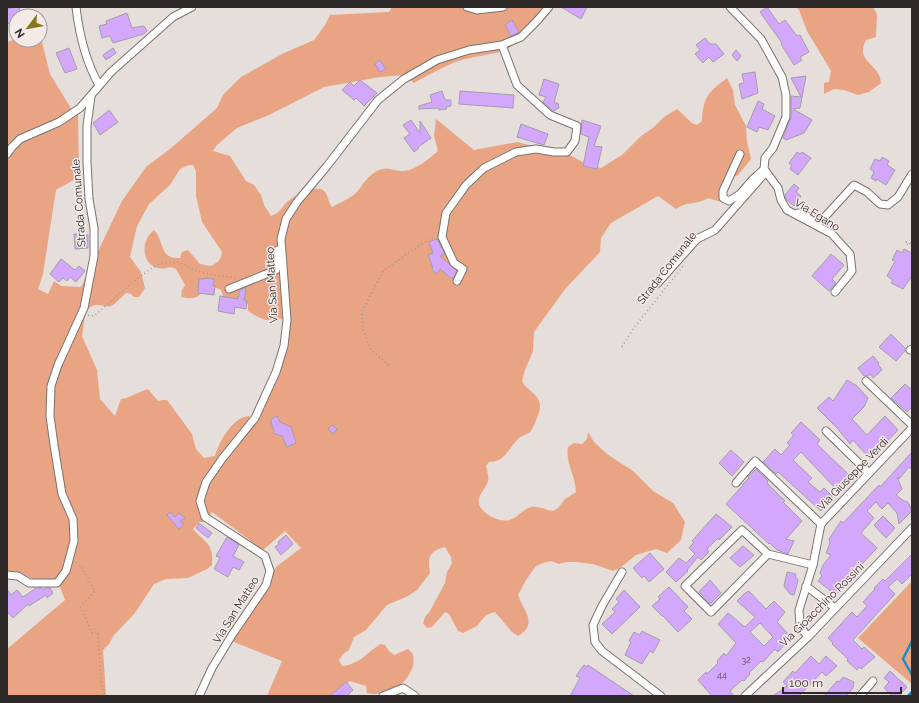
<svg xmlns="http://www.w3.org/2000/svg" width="919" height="703" font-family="Raleway,sans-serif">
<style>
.green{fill:#e9a484;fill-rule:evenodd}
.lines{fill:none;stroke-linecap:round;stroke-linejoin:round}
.stream{stroke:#198fc4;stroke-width:2.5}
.building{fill:#d3a8fc;stroke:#a29fa6;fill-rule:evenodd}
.minor-casing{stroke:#79726f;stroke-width:9}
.path{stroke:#a09a97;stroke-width:1.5;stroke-dasharray:1 3;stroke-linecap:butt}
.minor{stroke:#fff;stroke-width:7}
.labels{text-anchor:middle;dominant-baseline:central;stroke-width:3;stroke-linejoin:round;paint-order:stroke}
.number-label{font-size:9px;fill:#564a5e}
.street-label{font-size:11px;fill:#2d2a29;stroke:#f4ebe8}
</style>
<rect width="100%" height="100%" fill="#e6deda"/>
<g class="green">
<path d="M392,7H554C543,22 530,36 514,45C498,56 476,55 458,61C443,67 428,75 414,83L404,75L380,77L324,87L269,115L237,128L217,145L213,151L230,156L246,181L254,185L261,195L264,205L271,216C278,214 281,209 285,204C292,197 301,192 310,190C314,189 319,188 323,190C328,193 328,202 332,207C339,203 349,199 356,193C363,185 367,176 377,171C389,165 394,172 404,171C416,170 429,159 438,151L434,136L436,119L474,150L517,142L572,156L584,163L601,168L622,155L641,136L654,127L664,117L677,109L692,123L697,125L702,121C703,96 709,92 727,78L733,90L735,105L746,126L747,142L751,159L738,175L727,180L720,198L721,202L708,198C698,205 686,201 676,209L658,196L611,223L601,238L600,252L566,288L534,332L533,351L525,370L522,381C527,391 540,394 540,406C540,412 534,427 530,432C526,435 520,436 517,440C508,450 504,462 489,462L486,466C487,471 489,476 488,481C486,489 477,495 479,504C482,514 500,523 510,520C518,517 523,509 531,507C538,506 546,510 553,511L558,508L565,499L576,492C576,477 565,462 568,447L574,443L582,444L587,439L588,432L594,442L607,454L633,471L653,491L673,503L685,522L681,540L667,553L656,549L636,555L620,568L613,571L593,564L576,562H567L559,564L551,561L543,563L536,566L526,580L518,595C523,610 539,624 518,636L512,632L495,612L486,615L477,626L463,633L458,631L449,614L445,612L432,627L427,628L423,623L425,617L430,611L445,583L447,572L452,563L451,557L445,547C428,551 428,558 430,573L417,590L408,596L387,605L366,630L354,637L349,650L343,654L339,660L342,666C359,665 367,652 381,644L385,645L389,651L394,655L408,649L413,654C418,678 389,699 367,693L366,686L350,681L329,696H267L282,661L226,639L233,625L241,629L262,594L276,567L301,548L285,531L263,550L212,512L205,522H199L193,529C206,544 214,543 212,565L207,569L188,578L166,579L154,584L135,613L114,635L109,644L103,650L106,696H7V649L65,600L60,587L62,576L41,583L16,571H7V42L16,39V40H40V34L50,74L72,110L78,112L79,177L56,190L43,274L38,289L48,294L54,281L61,286L81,287L122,201L146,167L170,149L217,108L223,95L241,77L282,54L314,40L325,25L330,15L389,12ZM189,165H193L196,171V196L202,222L222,252C221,261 217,263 210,266L200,264L188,250L182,252L180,258C158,259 165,241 154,230C136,244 145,276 170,267L176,269L185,285L182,290L181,297C197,301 200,295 210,285L221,290L223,296L226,301L245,300L248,305V311C252,314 262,319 266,320C272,320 278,318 283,319L280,357L252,422L249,416C232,417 219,442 215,456L204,458L196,449L192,434L167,400H163L158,401L148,389C138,392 130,398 121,399L115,416L100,399L97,370L82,336C85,327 82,308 95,305C101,304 105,308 111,306C116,304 121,297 126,293L131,294L134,297H139L145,288L141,272L130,257L137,226L149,204L170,185L180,169Z"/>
<path d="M796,7H873L877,14L876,37L866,40C854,62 880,63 881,83L869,92L858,95L844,90L834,89L824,94V83L829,82L831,71L807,31L799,10Z"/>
<path d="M912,581V684L858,638Z"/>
</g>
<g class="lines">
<g class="stream">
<path d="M912,641L903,659L912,675"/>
<path d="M908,696L912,692"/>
</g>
</g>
<g class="building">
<path d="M16,7H19L21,15L16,16V21L7,24V9Z"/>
<path d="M561,7H587L581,19Z"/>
<path d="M767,7L779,24L785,20L797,36L800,35L809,52L800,57L802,60L794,65L781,44L782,43L760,12Z"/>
<path d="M127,13L132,28L144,26L147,31L144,34L113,43L110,36L102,38L99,26L107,24L106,21Z"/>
<path d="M512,20L519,32L511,36L505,25Z"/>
<path d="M705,38L710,44H716L724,54L713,62L709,57L703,63L695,54L700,50L696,45Z"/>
<path d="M69,48L77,69L65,73L56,53Z"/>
<path d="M113,48L116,53L106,60L103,55Z"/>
<path d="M736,50L741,56L737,61L732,55Z"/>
<path d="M380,60L386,69L380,72L375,64Z"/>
<path d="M755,72L758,93L742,99L739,84L744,83L742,74Z"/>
<path d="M806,76L800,108L793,109L812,120L804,133L786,140L783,138L791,117V96L801,97L791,78Z"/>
<path d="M544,79L559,84L554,103H558L559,108L553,111L543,102L546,97L539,95Z"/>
<path d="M360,80L377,93L364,106L356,98L354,100L342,90L350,82L354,86Z"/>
<path d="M442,91L445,100H451V106L446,107L447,109L439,110L438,108L419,109V106L432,102L430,95Z"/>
<path d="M460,91L514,95L513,108L459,104Z"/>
<path d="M758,101L764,104L762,109L775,116L768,130L759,127L757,132L747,127Z"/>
<path d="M109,110L118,122L100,135L93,123Z"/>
<path d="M411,120L420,133V121L431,138L418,147L419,148L414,152L404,138L410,134L403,125Z"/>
<path d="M582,120L601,126L594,146L602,147L597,169L583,166L589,137L581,134Z"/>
<path d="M521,124L548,134L544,145L517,137Z"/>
<path d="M797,152L800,154L802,152L811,158L798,175L790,169L792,165L789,163Z"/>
<path d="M882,157L889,161L887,165L895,170L886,185L877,179L876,181L871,178L874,172L870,169L875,159L880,161Z"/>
<path d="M794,184L799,188L796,192L801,196L794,206L786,199L785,195Z"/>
<path d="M74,234L88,235V248L75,249Z"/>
<path d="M437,239L445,254L440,256L457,271L452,279L440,269L437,274L432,270L433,268L428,255L433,253L429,242Z"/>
<path d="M904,249L912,253V276L903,289L891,283L893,280L887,276L895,261L892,260L897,250L902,253Z"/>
<path d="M831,254L844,265L832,279L836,283L829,291L812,276Z"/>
<path d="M61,259L75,270L79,266L85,271L76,282L70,277L67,281L63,278L59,282L50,274Z"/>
<path d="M205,278L214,279L213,286H215L214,295L198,293L199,279H205Z"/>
<path d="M244,288L246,289L244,300L247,301L246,309L235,307L234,314L218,311L220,296L238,299L240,290Z"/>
<path d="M891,334L905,348V351L896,361L879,347Z"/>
<path d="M873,356L879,363L878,364L882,370L873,378L870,374L868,376H864L858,368Z"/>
<path d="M847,380L857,386L868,398L864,407L852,419L867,435L885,416L898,430L870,459L853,440L850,444L837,428L817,408L829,397L833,401Z"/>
<path d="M905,384L912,390V407L907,412L891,398Z"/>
<path d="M277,416L280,422L291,427L296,443L287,447L282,436L273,433L274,431L271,422V419Z"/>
<path d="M801,422L820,440L817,444L851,477L837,490L801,452L793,460L812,478L808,482L820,492L824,488L832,496L831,497L833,498L821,511L778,472L776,474L763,462L775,449L781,455L790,445L787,443L794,435L791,433Z"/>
<path d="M332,425L337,429L333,434L328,429Z"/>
<path d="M731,450L744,462L732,476L719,463Z"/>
<path d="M912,452V470L909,467L899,479L897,477L902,489L896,495L904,501L908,502L912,511L899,524L897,513L888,503L882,509L876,502L867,511L874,518L861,533L877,548L845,582L847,583L836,595L818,581L822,576L820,573L823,565L831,555L826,553L830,543L829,539L841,521L843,523L879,485L880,487Z"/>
<path d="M756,469L768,481L767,483L785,501L783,502L802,521L786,539L794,541L788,554L777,550L770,543L769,544L726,504L743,485H742L749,478L748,477Z"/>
<path d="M170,512L175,517L179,513L185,518L180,521L184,524L179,529L167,515Z"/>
<path d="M716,514L732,527L719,540L718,538L707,549L709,552L701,560L698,557L687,570L688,571L676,582L666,572L679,558L686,563L695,554L689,548L694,542L692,541Z"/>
<path d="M883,516L895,528L886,538L874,525Z"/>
<path d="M199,523L212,533L208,538L196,528Z"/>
<path d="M286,535L293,544L281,555L275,547L279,544L278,542Z"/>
<path d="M227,537L239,545L233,556L244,562L239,570L233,567L228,577L214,569L220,558L216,556Z"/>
<path d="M743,546L754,555L740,567L730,558Z"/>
<path d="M650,553L664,569L649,582L644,576L642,578L633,568Z"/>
<path d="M912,554V574L902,584L897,579L888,587L895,594L853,640L862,649L864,647L875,657L861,669L859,667L857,670L847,661L848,659L832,644L833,643L828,638L852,612L857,617L867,606L863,602L875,589L874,588L883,579L885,581Z"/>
<path d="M787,572L796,574L795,576L798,580L794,595L790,594L784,586Z"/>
<path d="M710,580L721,593L710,604L699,592Z"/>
<path d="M669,587L688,607L684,611L692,619L678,632L663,616H662L652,606L660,599L658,597Z"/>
<path d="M36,588H42L43,590L45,588H50L53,593L47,598L46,595L29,606L28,604L13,618L7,612V589L11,595L17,590L23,597Z"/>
<path d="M624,590L640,607L612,634L602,624L615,612L612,609L619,602L616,599Z"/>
<path d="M749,591L766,609L774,601L785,612L777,622L791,637L778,652L775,649L763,662L761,661L749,673L750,674L744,681L742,680L730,691L734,696H712L698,680L706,672L707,674L718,663L717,661L724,653L726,656L736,643L718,624L728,613L745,627L755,617L737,601L745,593ZM760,623L773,637L764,646L750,632Z"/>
<path d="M642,631L660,640L653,653L650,651L642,664L625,655L631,642L629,641L634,632L640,635Z"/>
<path d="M811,656L819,664L826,656L837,666L826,676L822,672L799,696H773L787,686L783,682L793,671L795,673Z"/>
<path d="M584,665L587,667L588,665L634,696H570L580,678L576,676Z"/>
<path d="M890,671L907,687L899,696H892L884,688L889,682L884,678Z"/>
<path d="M843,677L854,682L853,688L846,696H824L837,681L839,682Z"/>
<path d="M346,682L353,690L347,696H330Z"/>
</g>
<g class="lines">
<g class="minor-casing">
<g id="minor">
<path d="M76,7C79,33 86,62 99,85"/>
<path d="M467,7L477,10L503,7"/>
<path d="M730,7L761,39L782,77L786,95V117L773,148L765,158L764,169L778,188L781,200L787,210L832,234L850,254L852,271L835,292"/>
<path d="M7,154L12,147L20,139L59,122L80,108L111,72L173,17L192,7"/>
<path d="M740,154L723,191V198L729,201L740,194L753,179L763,170"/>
<path d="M798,213L821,221L854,185L867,192L880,204L888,205L898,197L912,174"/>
<path d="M457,281L463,269L454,263L442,237L446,213L466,185L484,168L516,152L536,149L554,152H567L575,141L577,126L550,115L517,85L502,45"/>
<path d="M657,284L697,239L715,230L766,172"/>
<path d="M229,289L276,270L277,265L278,250"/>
<path d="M910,350L912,349"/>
<path d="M866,381L912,425"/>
<path d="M826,431L869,473"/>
<path d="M736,483L755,461L821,524"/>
<path d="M768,554L742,530L685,586L711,612L768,554L813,565"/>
<path d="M622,572L602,606L593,625L595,642L602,651L661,696"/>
<path d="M7,575L18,576L29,583H57L66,571L74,541L73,519L62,494L54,445L50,416L51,386L58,365L84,308L94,256V228L89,199L87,163V126L91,96"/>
<path d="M806,586L835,608"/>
<path d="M808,637L800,626L799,610L813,565L821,524L912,428"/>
<path d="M199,696L212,668L232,635L266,585L270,571L265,556L205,517L200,501L206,482L222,459L255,418L276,372L284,346L287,320L281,239L286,219L297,202L327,166L378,100L404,79L437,60L469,50L502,45L521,37L536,22L549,7"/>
<path d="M383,696L403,688L415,696"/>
<path d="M745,696L808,637L912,528"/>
<path d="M860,696L873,681"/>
</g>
</g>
<g class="path">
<path d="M906,242L910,243V245L906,244Z"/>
<path d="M88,315L94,316L132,283L149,270L161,263L178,262L197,271L213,275L237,278"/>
<path d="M622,347L633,329L684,265"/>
<path d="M389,365L371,350L363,329L362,311L384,270L426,241L434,238"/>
<path d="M76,562L81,566L95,591L81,607L92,633L98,632L101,683L105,696"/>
</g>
<use href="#minor" class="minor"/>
</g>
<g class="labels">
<g class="number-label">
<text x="746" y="660">32</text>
<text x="722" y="675">44</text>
</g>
<g class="street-label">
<text transform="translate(79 203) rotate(-94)">Strada Comunale</text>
<text transform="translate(817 215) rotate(32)">Via Egano</text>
<text transform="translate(667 268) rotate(-52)">Strada Comunale</text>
<text transform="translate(272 285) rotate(-93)">Via San Matteo</text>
<text transform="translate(853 474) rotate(-46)">Via Giuseppe Verdi</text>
<text transform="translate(822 605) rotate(-45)">Via Gioacchino Rossini</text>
<text transform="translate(236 610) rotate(-58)">Via San Matteo</text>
</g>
</g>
<rect width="919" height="703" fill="none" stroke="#2d2a29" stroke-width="16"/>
<g transform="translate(28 28) rotate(238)"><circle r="19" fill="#f4ebe8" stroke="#a49e9c"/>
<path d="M0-3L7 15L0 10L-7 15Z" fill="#86771b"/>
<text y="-6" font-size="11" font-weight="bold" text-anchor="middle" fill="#2d2a29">N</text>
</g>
<path d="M783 687v6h118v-6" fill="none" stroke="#2d2a29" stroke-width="2"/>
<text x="789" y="687" font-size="12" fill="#2d2a29" stroke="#f4ebe8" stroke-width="3" paint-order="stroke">100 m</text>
</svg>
